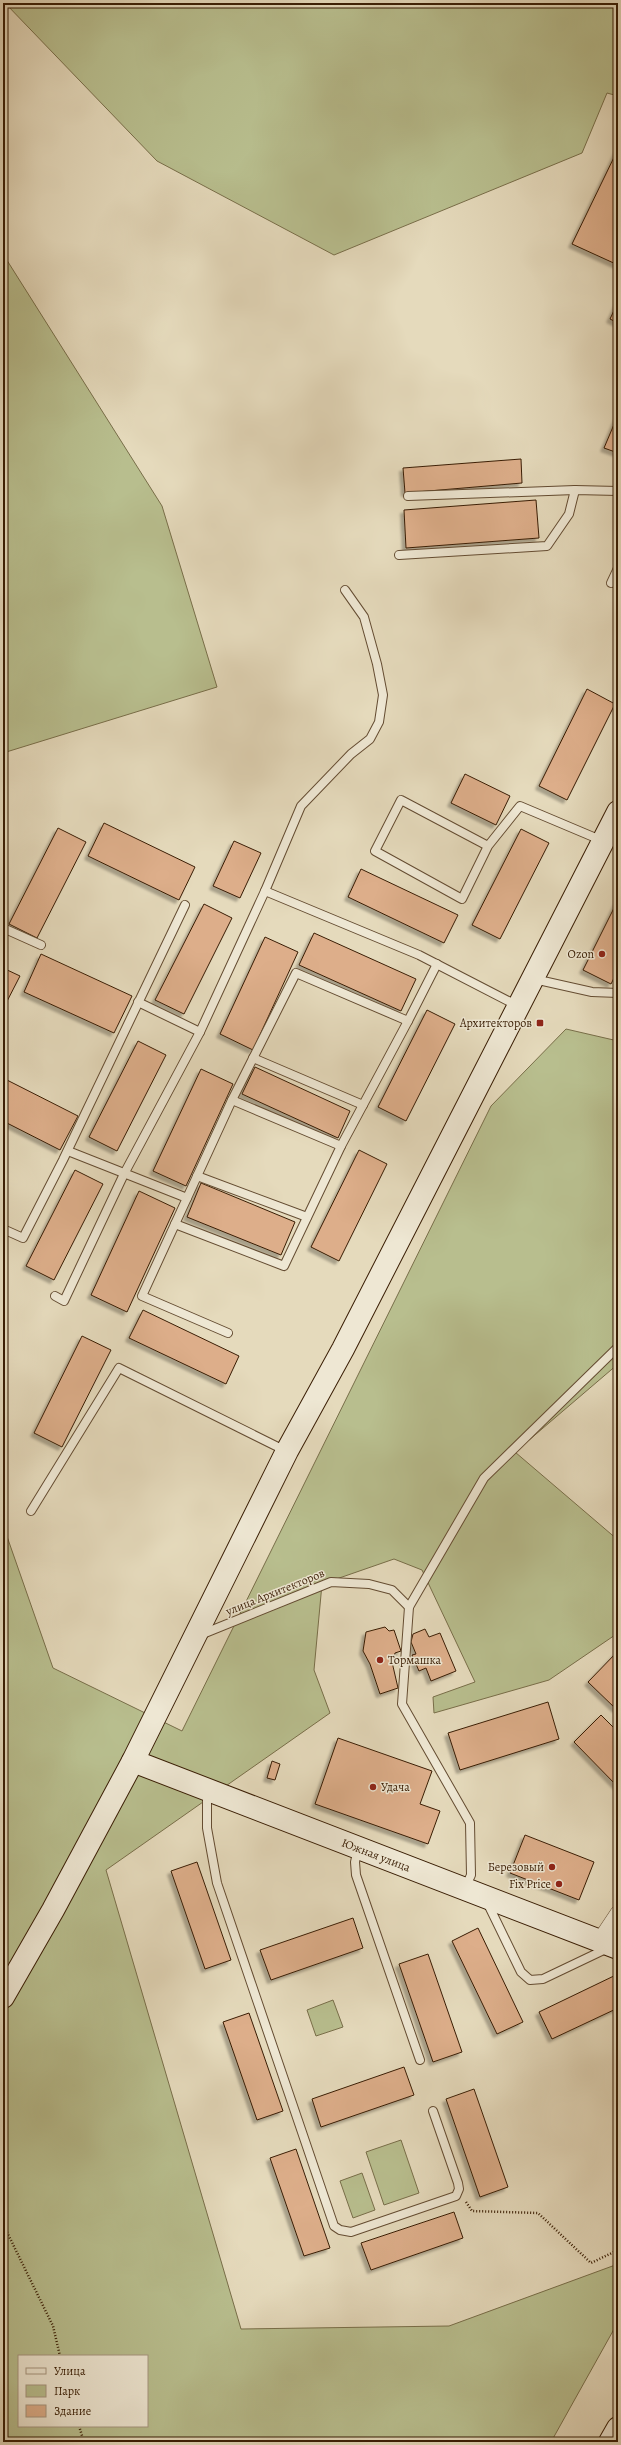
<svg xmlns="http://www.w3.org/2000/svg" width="621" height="2445" font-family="Alegreya,serif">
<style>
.green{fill:#b8be8e;stroke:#786e49;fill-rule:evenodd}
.building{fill:#ddae8a;stroke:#391d04;filter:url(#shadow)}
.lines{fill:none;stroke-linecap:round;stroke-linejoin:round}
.lane-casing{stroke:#644c32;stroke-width:10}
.street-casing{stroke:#644c32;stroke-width:16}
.secondary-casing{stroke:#391d04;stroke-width:24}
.path{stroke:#391d04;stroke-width:2.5;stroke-dasharray:1 2;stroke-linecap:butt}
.lane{stroke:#eee7d3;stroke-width:8}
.street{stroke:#eee7d3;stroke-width:15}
.secondary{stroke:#eee7d3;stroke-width:22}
.poi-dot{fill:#8f2418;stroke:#eee7d3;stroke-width:1.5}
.labels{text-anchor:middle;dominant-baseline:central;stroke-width:3;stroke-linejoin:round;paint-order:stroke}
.poi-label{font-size:12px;fill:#391d04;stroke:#eee7d3;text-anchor:end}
.street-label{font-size:12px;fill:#391d04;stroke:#eee7d3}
</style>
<defs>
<filter id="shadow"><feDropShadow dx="-3.5" dy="3.5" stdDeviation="1" flood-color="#0004"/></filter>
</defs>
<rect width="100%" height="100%" fill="#e5dabc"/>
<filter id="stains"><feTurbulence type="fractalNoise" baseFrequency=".005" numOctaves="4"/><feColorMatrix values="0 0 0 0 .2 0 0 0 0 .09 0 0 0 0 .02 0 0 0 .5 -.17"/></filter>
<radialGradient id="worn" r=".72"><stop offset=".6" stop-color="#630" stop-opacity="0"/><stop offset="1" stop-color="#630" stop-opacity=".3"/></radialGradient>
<g class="green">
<path d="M5,3H618V96L607,93L582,153L334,255L157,161Z"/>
<path d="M3,254L162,506L217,687L3,753Z"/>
<path d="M566,1029L618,1041V1364L515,1452L618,1540V1633L549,1680L434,1713L433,1697L475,1682L422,1570L394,1559L322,1584L314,1670L330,1713L106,1870L241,2329L449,2326L618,2264V2322L551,2442H3V1525L53,1668L182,1731L491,1106ZM19,2356H147V2426H19Z"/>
<path d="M333,2000L343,2027L316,2036L307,2010Z"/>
<path d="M401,2140L419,2193L384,2205L366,2152Z"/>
<path d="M362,2173L375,2210L353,2218L340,2181Z"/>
</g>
<g class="building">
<path d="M618,149V265L572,244Z"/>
<path d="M618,302V323L610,319Z"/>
<path d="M618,415V453L604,448Z"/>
<path d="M521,459L522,483L405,493L403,468Z"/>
<path d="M536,500L539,538L406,548L404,510Z"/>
<path d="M587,689L615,704L567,800L539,786Z"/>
<path d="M465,774L510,796L496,825L451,803Z"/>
<path d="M104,823L195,867L179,900L88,856Z"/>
<path d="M58,828L86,842L37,938L9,924Z"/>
<path d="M521,829L549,843L500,939L472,925Z"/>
<path d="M234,841L261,853L240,898L213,886Z"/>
<path d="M361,869L458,915L444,943L348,897Z"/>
<path d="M618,900V970L611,984L583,970Z"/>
<path d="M204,904L232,918L184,1014L155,1000Z"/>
<path d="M314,933L416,979L401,1011L299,965Z"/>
<path d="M265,937L298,952L253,1050L220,1034Z"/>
<path d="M41,954L132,996L114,1033L24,992Z"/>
<path d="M3,968L20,976L3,1009Z"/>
<path d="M427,1010L455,1024L406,1121L378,1107Z"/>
<path d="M138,1041L166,1055L117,1151L89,1137Z"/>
<path d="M255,1067L350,1111L338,1138L242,1094Z"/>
<path d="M201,1069L233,1084L186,1186L153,1171Z"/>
<path d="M3,1078L78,1116L60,1150L3,1121Z"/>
<path d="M359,1150L387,1164L339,1261L311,1247Z"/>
<path d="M75,1170L103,1184L54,1280L26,1266Z"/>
<path d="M201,1183L295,1222L281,1255L187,1217Z"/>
<path d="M139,1191L175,1208L127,1312L91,1295Z"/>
<path d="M143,1310L239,1356L226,1384L129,1338Z"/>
<path d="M82,1336L111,1350L62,1447L34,1433Z"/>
<path d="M385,1627L389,1631L394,1630L401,1651L395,1653L392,1662L398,1688L380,1694L370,1664L363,1651L366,1632Z"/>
<path d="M425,1629L429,1637L440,1633L456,1671L431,1681L426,1668L419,1671L412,1655L416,1654L411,1642L413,1634Z"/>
<path d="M618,1651V1707L616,1709L588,1682Z"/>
<path d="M548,1702L559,1739L460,1770L448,1733Z"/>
<path d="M601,1715L618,1732V1787L574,1742Z"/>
<path d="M338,1738L432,1771L420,1804L440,1811L428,1844L315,1804Z"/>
<path d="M272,1761L280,1764L275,1780L267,1778Z"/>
<path d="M525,1835L594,1862L579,1900L510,1873Z"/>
<path d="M197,1862L231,1960L205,1969L171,1871Z"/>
<path d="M353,1918L363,1948L271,1980L260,1950Z"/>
<path d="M478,1928L523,2022L497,2034L452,1941Z"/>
<path d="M428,1954L462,2052L433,2062L399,1964Z"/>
<path d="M618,1974V2008L552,2039L539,2012Z"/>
<path d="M249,2013L283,2111L257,2120L223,2022Z"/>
<path d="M404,2067L414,2095L321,2127L312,2099Z"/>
<path d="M474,2089L508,2187L480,2197L446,2099Z"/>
<path d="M296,2149L330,2248L304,2256L270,2158Z"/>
<path d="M454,2212L463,2238L371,2270L361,2243Z"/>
</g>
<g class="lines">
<g class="lane-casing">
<g id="lane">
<path d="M408,496L575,490L618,491"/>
<path d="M399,555L547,546L569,514L575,490"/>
<path d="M611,583L618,568"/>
<path d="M345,590L364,617L377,664L383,695L379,722L370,739L351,754L301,806L265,891L419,955L518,1006"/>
<path d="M488,846L462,899L375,851L401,800L488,846L520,806L603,841"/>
<path d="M3,928L41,945"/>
<path d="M534,979L592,992L618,993"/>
<path d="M138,1002L200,1032"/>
<path d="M408,1021L437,964"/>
<path d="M253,1058L363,1105"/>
<path d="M232,1100L341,1146"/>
<path d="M68,1151L187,1198L142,1296L228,1333"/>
<path d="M197,1176L307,1217"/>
<path d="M175,1224L284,1266L341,1146L408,1021L296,973L232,1100L187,1198"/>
<path d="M3,1229L23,1238L63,1160L185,905"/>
<path d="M55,1296L64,1301L124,1174L200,1032L265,891"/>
<path d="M31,1511L119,1368L286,1451"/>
<path d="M200,1635L331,1582L369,1584L392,1590L409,1607"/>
<path d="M207,1790V1828L217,1883L334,2226L340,2230L351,2232L456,2196L459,2189L458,2183L433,2111"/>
<path d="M358,1848L355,1862L356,1875L420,2060"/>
<path d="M465,1888L471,1875L470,1823L402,1704L409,1607L484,1478L618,1347"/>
<path d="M487,1902L521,1972L530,1980L543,1979L608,1948"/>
</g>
</g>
<g class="street-casing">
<path id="street" d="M600,1940L618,1913"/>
</g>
<g class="secondary-casing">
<g id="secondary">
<path d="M133,1761L618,1948"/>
<path d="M3,1997L53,1910L133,1761L287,1451L343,1349L618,812"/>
<path d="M610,2442L618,2428"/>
</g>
</g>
<g class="path">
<path d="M466,2202L472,2211L538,2213L591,2263L618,2250"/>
<path d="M3,2224L53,2326L60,2356"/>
<path d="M79,2426L84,2442"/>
</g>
<use href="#lane" class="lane"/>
<use href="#street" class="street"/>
<use href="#secondary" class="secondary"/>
</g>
<g class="poi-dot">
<circle cx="602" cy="954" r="4"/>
<rect x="536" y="1019" width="8" height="8" rx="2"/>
<circle cx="380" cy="1660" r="4"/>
<circle cx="373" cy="1787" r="4"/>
<circle cx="552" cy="1867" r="4"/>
<circle cx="559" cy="1884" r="4"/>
</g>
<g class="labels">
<g class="poi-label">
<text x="594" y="954">Ozon</text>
<text x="532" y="1023">Архитекторов</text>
<text x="388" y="1660" text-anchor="start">Тормашка</text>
<text x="381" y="1787" text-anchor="start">Удача</text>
<text x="544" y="1867">Березовый</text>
<text x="551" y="1884">Fix Price</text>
</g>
<g class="street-label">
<text transform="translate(275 1592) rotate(-22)">улица Архитекторов</text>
<text transform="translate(376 1855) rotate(21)">Южная улица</text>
</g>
</g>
<rect width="621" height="2445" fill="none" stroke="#e5dabc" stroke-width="16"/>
<rect x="4" y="4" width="613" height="2437" fill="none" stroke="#391d04" stroke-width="2"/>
<rect x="8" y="8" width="605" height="2429" fill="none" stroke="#391d04"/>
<rect x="18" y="2355" width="130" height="72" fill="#eee7d3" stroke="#a69680"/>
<rect x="26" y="2368" width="20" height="6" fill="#eee7d3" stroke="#a69680"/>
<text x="54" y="2375" font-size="12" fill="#391d04">Улица</text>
<rect x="26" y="2385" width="20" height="12" fill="#b8be8e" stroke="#a69680"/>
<text x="54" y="2395" font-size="12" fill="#391d04">Парк</text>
<rect x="26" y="2405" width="20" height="12" fill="#ddae8a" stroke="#a69680"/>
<text x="54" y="2415" font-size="12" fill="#391d04">Здание</text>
<rect width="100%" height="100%" filter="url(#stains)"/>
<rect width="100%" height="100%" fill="url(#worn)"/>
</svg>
